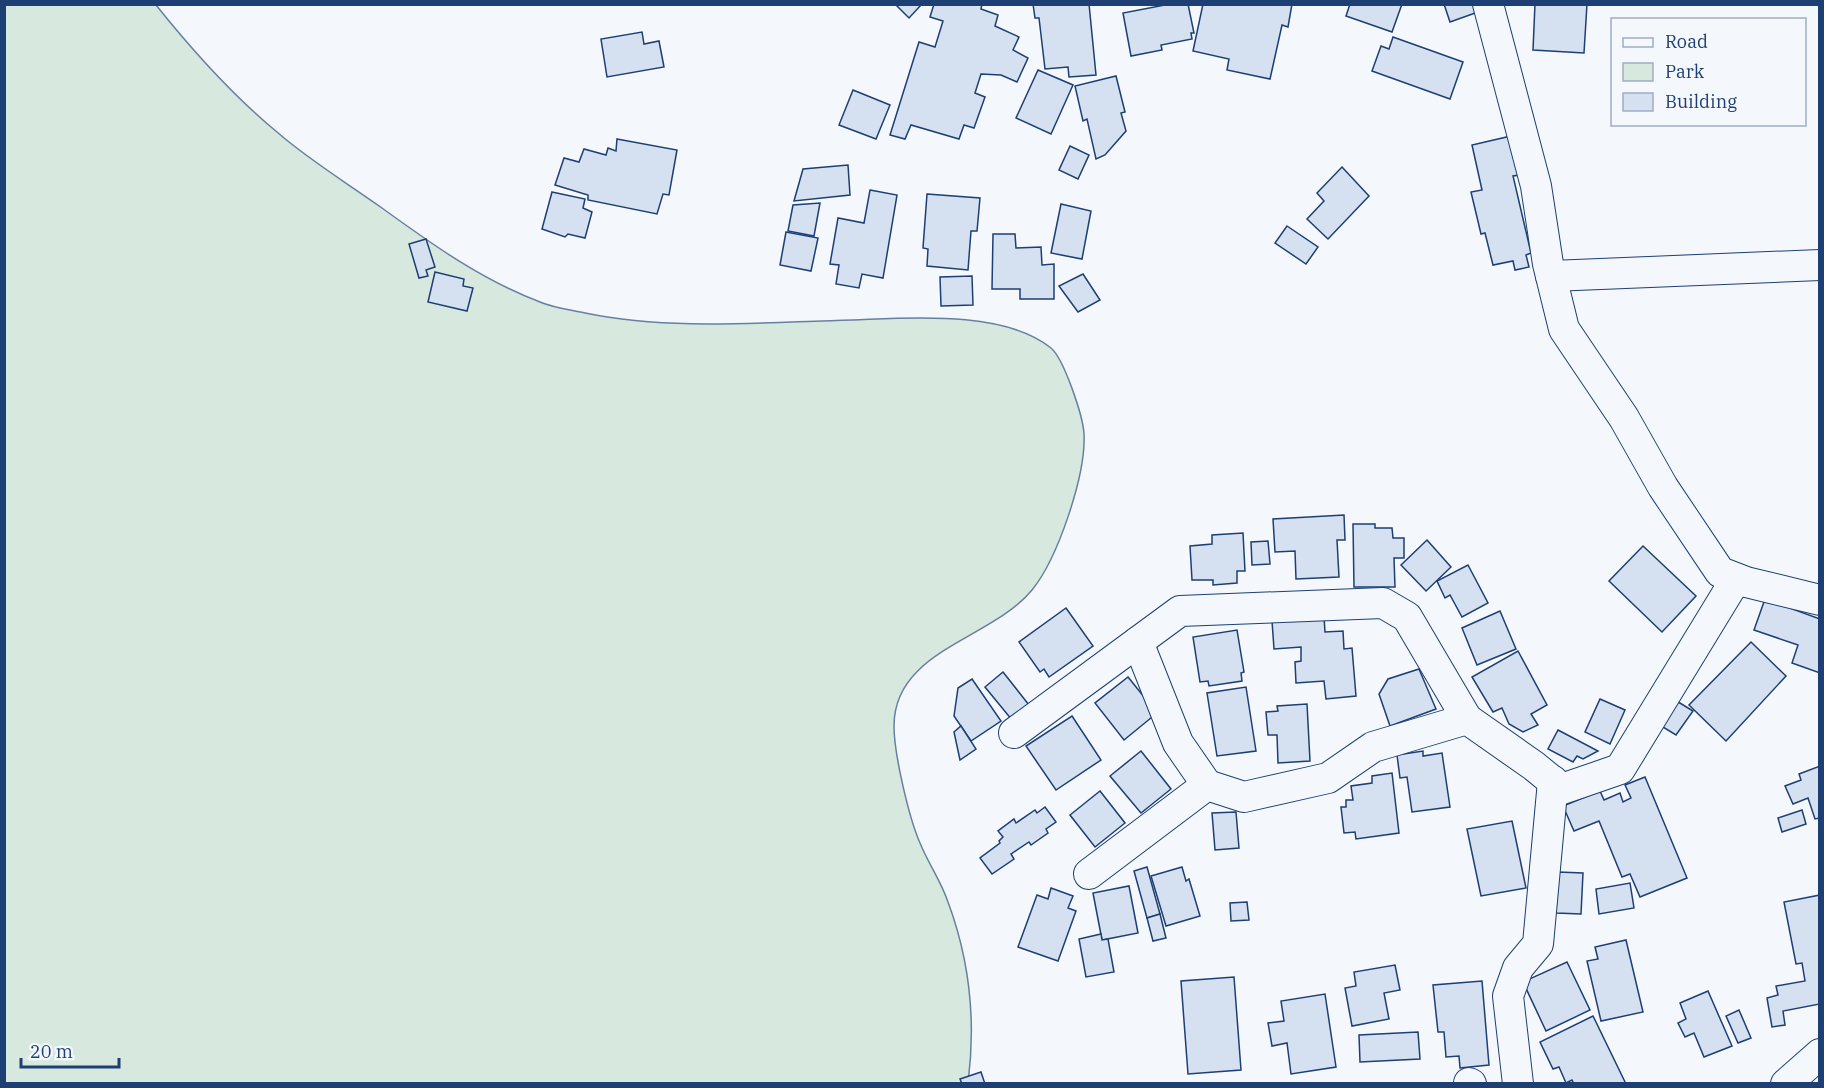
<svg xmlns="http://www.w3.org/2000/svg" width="1824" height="1088" font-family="'IBM Plex Serif',serif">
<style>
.green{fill:#d7e8df;stroke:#687fa3;stroke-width:1.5}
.building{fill:#d5e0f0;stroke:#1d3f73;stroke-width:1.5}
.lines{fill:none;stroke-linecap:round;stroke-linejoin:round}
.minor-casing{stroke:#1d3f73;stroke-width:32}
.minor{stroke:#f4f7fb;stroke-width:30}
</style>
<rect width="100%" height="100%" fill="#f4f7fb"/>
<path class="green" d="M5,5H156C192,50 232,95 277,132C309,160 347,183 382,208C433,245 482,280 540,302C554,308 571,310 585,313C673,331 764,322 853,320C910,318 1004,310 1051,348C1064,359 1083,416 1084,434C1086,475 1058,558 1032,590C991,640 894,650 894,726C894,754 909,818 920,843C928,863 941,881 948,902C970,961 976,1021 968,1083L5,1084Z"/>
<g class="building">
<path d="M895,4H922L909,18Z"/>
<path d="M934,4H982L981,9L998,15L995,26L1019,37L1013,50L1028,58L1017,82L1001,75L981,74L975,93L985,97L974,128L964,125L959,139L911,125L905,139L890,135L919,42L935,47L943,21L930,17Z"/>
<path d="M1033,4H1089L1096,75L1069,77L1068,67L1045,69L1039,18H1035Z"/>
<path d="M1170,4H1188L1194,33H1191L1192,39L1161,45L1162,50L1131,56L1123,13Z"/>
<path d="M1203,4H1292L1288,27L1282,25L1270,79L1227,70L1229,59L1193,51Z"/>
<path d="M1350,4H1402L1392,32L1346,16Z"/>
<path d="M1444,4H1475L1478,12L1450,22Z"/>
<path d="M1535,4H1587L1584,53L1533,50Z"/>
<path d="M642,32L644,44L659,41L664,67L607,77L601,39Z"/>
<path d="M1393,37L1463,62L1450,99L1372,71L1381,46L1389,49Z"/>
<path d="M1038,70L1073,85L1051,134L1016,118Z"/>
<path d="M1116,76L1125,112L1121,113L1126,131L1105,155L1096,159L1087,119L1083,121L1075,86Z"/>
<path d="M853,90L890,105L876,139L839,125Z"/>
<path d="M1511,136L1520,175L1513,176L1531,253L1526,255L1529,267L1515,270L1513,261L1493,265L1485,233L1481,234L1471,192L1482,190L1472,145Z"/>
<path d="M617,139L677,150L669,195L663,194L657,214L588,200V195L555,185L564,158L579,162L584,149L606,155L608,148L616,151Z"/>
<path d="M1070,146L1089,155L1078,179L1059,170Z"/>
<path d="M848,165L850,195L794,201L803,169Z"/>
<path d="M1342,167L1369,196L1328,239L1307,219L1324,201L1317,193Z"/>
<path d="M870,190L897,195L883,278L862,274L859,288L836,284L839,265L830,264L838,218L864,223Z"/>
<path d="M552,192L585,199L583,208L592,212L585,238L568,234L565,237L542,229Z"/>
<path d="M927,194L980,198L977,231H971L968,270L927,266L928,249L923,248Z"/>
<path d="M820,203L814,236L788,231L793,205Z"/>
<path d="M1061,204L1091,211L1082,259L1051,253Z"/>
<path d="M1287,226L1318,247L1306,264L1275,243Z"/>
<path d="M786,232L818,238L811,271L780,265Z"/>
<path d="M993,234H1015L1016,248L1041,247L1042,265L1054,264V299H1020V289H992Z"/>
<path d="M426,239L435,267L426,270L428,276L419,278L409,244Z"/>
<path d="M435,272L464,279L463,286L473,288L467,311L428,302Z"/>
<path d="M1083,274L1100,300L1078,312L1059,286Z"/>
<path d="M972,276L973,305L941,306L940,277Z"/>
<path d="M1344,515L1345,540H1337L1339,577L1296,579L1295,551L1275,552L1273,519Z"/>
<path d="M1353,524H1375V528H1392L1393,538H1404V558H1394L1395,587H1354Z"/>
<path d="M1243,533L1245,571H1237V583L1213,585V580H1192L1190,546L1212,544V535Z"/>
<path d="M1427,540L1451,567L1426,591L1401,565Z"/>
<path d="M1268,541L1270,564L1252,565L1251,542Z"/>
<path d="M1643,546L1696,596L1662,632L1609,581Z"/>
<path d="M1468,565L1488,603L1462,617L1450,595L1445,598L1437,581Z"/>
<path d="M1765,599L1820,619V673L1792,663L1798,645L1754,630Z"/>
<path d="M1066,608L1093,646L1049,677L1044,669L1040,672L1019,642Z"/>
<path d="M1500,611L1516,649L1477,665L1462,628Z"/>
<path d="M1324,617L1325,632L1343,631L1344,649L1352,648L1356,696L1326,699L1324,681L1296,683L1295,662L1301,661V647L1274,649L1272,621Z"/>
<path d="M1237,630L1244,672L1241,673L1242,681L1209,686L1208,681L1200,682L1193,637Z"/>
<path d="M1751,642L1786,676L1726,741L1689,705Z"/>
<path d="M1518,651L1547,705L1531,714L1538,725L1523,732L1509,724L1502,708L1493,712L1472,677Z"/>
<path d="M1419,669L1436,709L1390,726L1379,694L1388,679Z"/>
<path d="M1003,672L1029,705L1012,720L985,687Z"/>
<path d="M1128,677L1157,713L1124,740L1095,703Z"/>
<path d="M972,679L1001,721L971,741L954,716L958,688Z"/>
<path d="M1246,687L1256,751L1217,756L1207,693Z"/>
<path d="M1600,699L1625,710L1610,744L1585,732Z"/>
<path d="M1675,700L1693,711L1676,735L1658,724Z"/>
<path d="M1307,704L1310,761L1278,763L1277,735H1268L1266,712L1278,711L1277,706Z"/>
<path d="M1072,716L1101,760L1056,790L1026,746Z"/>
<path d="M961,726L976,749L960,760L954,732Z"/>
<path d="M1558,730L1598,751L1583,759L1577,756L1573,762L1548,749Z"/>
<path d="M1141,751L1171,789L1141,813L1110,776Z"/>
<path d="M1423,751V756L1442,753L1450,807L1412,812L1407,777L1400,778L1397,755Z"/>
<path d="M1820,766V818L1815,819L1808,798L1793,804L1785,786L1801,780L1799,774Z"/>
<path d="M1392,773L1399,833L1356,839L1355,832L1344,833L1341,807H1346V800H1353L1351,786L1372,783V776Z"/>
<path d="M1645,777L1687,878L1640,897L1630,874L1622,877L1599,821L1574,831L1563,806L1600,791L1604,800L1620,793L1623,802L1631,798L1625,785Z"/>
<path d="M1100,791L1125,823L1095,847L1070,815Z"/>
<path d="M1045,807L1056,822L1046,829L1048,833L1031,845L1029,842L1011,854L1014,859L992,874L980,858L1000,843L999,841L1003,837L998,831L1014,819L1016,823L1035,810L1037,813Z"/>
<path d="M1802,810L1806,824L1782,832L1778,818Z"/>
<path d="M1236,812L1239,848L1215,850L1212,813Z"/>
<path d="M1512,821L1526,888L1481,896L1467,829Z"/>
<path d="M1147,867L1160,914L1147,918L1134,871Z"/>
<path d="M1182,867L1186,881L1189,879L1200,916L1166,926L1151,876Z"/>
<path d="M1558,872L1583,873L1581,914L1556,913Z"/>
<path d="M1630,883L1634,908L1599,914L1596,889Z"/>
<path d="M1129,886L1138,933L1102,940L1093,893Z"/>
<path d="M1051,888L1073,896L1068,908L1076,911L1058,961L1018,947L1037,895L1048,899Z"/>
<path d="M1820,895V1004L1783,1011L1785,1025L1772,1027L1767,998L1778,995L1776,986L1805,981L1802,963L1796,964L1784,902Z"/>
<path d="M1247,902L1249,920L1231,921L1230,903Z"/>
<path d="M1160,914L1166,938L1153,941L1147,918Z"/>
<path d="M1101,934L1102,940L1108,939L1114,972L1086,977L1079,939Z"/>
<path d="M1626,940L1643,1012L1601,1021L1587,961L1598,959L1595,947Z"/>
<path d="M1567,962L1590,1010L1546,1031L1523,982Z"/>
<path d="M1395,965L1400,990L1384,993L1389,1019L1352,1026L1345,988L1356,986L1354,972Z"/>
<path d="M1234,977L1241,1070L1188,1074L1181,981Z"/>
<path d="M1482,981L1489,1065L1460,1068L1459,1056L1446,1057L1444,1032H1438L1433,985Z"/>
<path d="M1708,991L1732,1046L1704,1057L1694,1033L1685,1037L1678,1023L1686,1019L1680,1003Z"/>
<path d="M1325,994L1336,1067L1291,1074L1287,1043L1272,1046L1268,1023L1284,1021L1281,1001Z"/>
<path d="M1739,1010L1751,1038L1738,1043L1726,1016Z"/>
<path d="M1593,1016L1626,1084H1574L1572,1080L1566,1083L1559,1067L1553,1069L1540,1042Z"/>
<path d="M1418,1032L1420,1059L1360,1062L1359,1035Z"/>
<path d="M981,1072L985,1084H962L960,1079Z"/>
</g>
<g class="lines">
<g class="minor-casing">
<g id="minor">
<path d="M1488,4L1536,186L1548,264L1564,329L1624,418L1663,487L1720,572L1746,582L1820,600"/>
<path d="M1551,276L1820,265"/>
<path d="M1138,642L1178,743L1207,785"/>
<path d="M1014,733L1180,611L1383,603L1407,617L1467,719"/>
<path d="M1089,874L1207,785L1244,797L1328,778L1373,747L1467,719L1534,766L1562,789L1620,769L1736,579"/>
<path d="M1469,1083L1471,1084"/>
<path d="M1518,1084L1508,996L1518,968L1538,944L1553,781"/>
<path d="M1786,1084L1820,1054"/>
</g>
</g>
<use href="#minor" class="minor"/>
</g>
<rect width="1824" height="1088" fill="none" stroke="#1d3f73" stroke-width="12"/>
<rect x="1611" y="18" width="195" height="108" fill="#f4f7fb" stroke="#9eadc5" stroke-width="1.5"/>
<rect x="1623" y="38" width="30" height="9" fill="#f4f7fb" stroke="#9eadc5" stroke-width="1.5"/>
<text x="1665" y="48" font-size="18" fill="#1d3f73">Road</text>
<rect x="1623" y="63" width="30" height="18" fill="#d7e8df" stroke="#9eadc5" stroke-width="1.5"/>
<text x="1665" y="78" font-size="18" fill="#1d3f73">Park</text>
<rect x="1623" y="93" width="30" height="18" fill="#d5e0f0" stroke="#9eadc5" stroke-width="1.5"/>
<text x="1665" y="108" font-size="18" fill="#1d3f73">Building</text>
<path d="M21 1058v9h98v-9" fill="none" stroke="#1d3f73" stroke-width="3"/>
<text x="30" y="1058" font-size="18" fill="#1d3f73" stroke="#f4f7fb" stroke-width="4.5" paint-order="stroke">20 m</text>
</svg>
